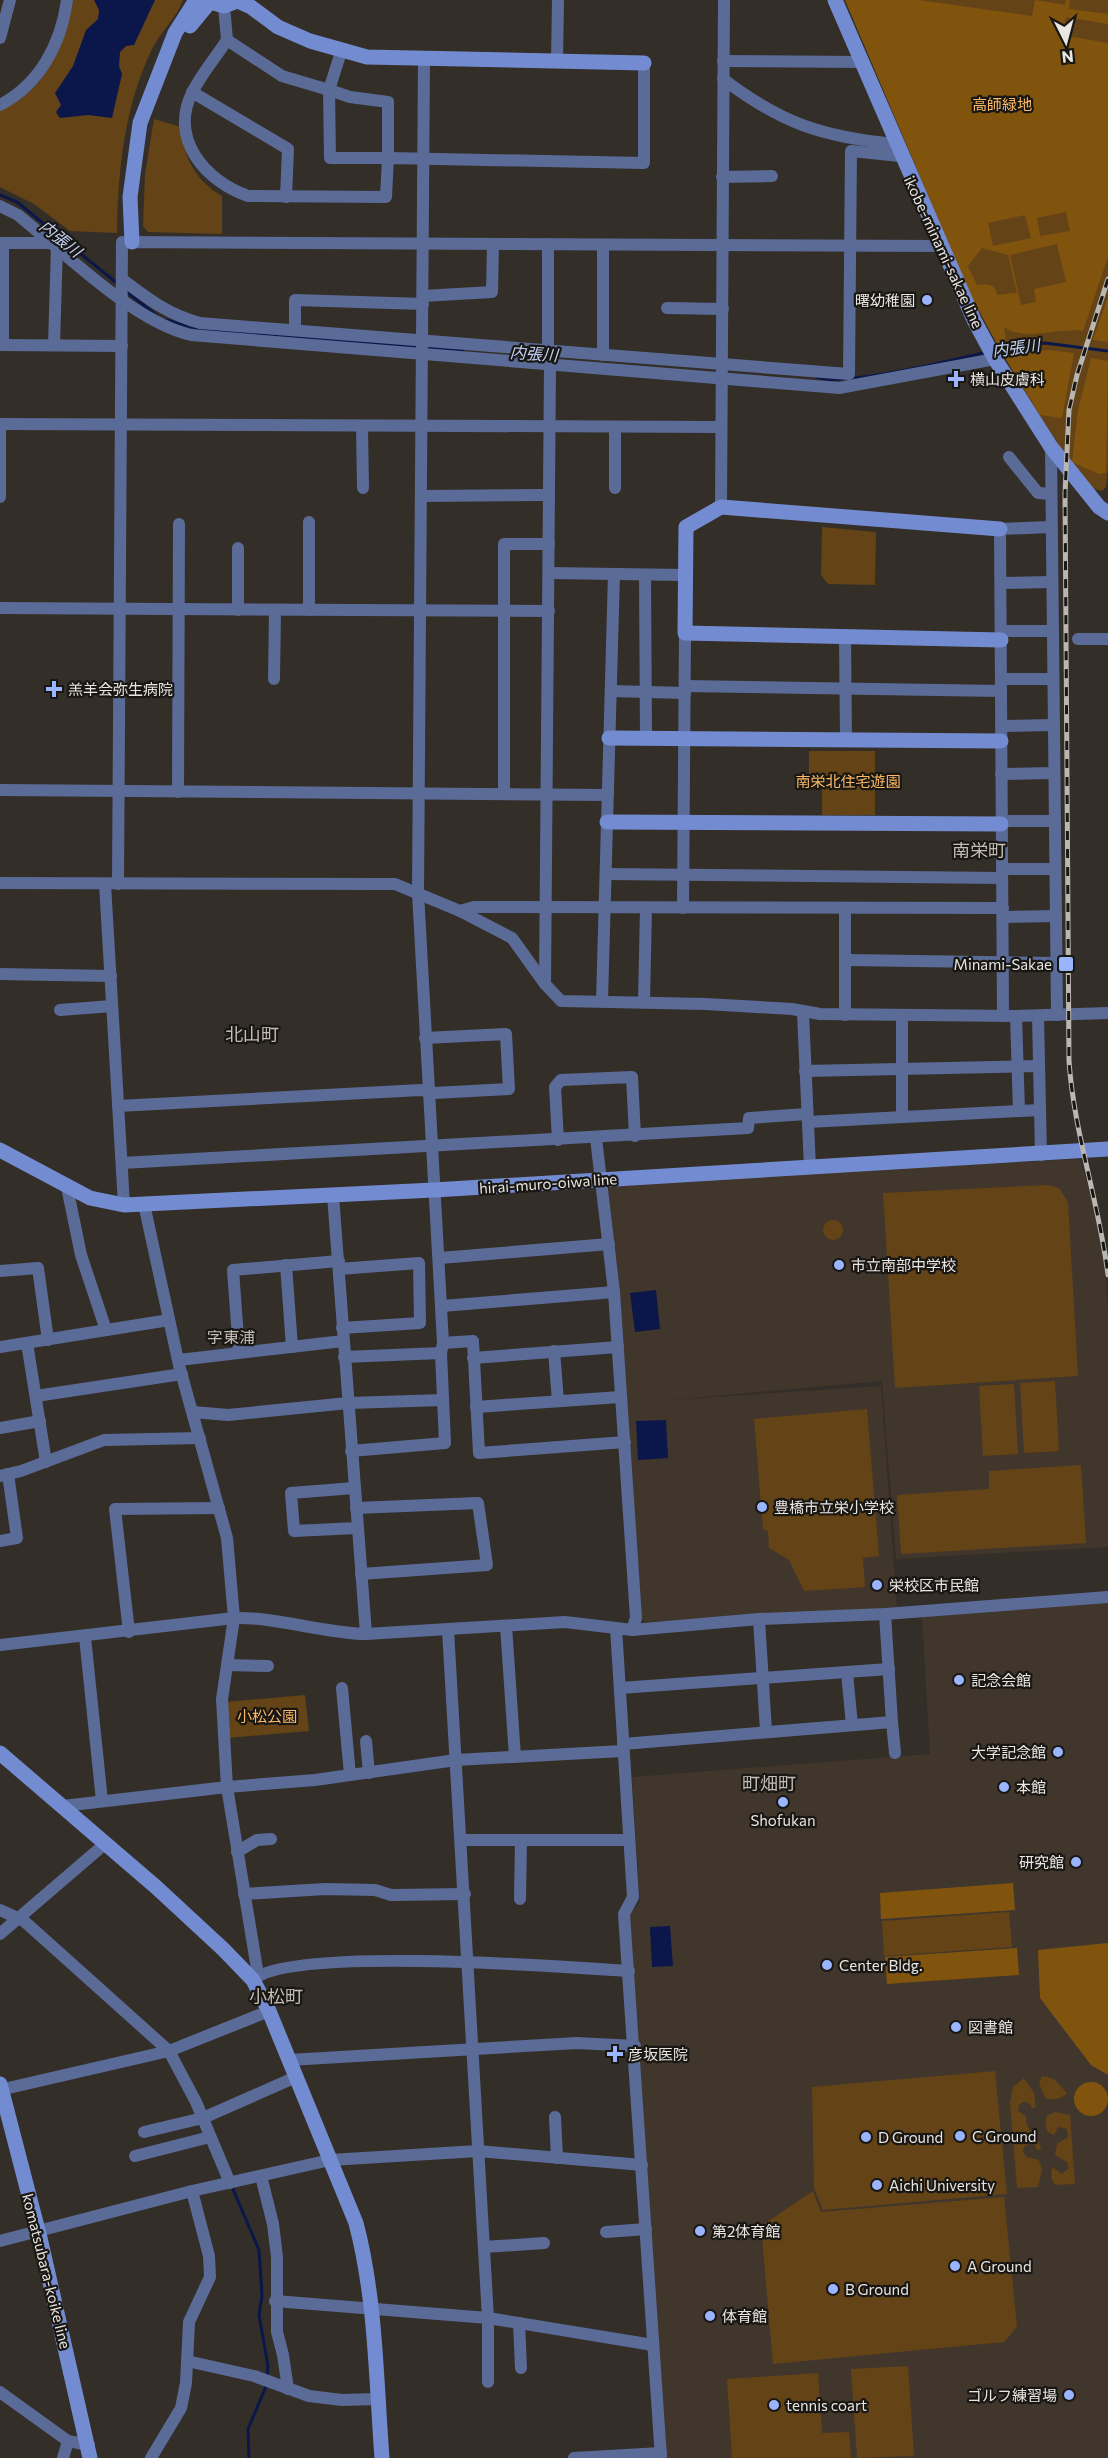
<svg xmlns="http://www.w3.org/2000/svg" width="1108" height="2458" font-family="Commissioner,'Noto Sans JP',sans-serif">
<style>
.built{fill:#40362b}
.green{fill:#644317}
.forest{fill:#81540e;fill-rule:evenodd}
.water{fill:#0b174b}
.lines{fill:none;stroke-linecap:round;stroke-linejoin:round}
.stream{stroke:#0b174b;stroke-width:3}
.street{stroke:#5b6b97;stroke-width:12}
.secondary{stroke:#738cd1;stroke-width:15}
.rail-casing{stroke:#bab6b1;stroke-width:5}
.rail{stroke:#191714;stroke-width:3;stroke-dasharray:9;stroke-linecap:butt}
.poi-dot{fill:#9ab5fd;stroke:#191714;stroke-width:2}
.labels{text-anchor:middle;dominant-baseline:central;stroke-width:4.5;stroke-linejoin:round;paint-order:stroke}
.park-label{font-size:15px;fill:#fdb964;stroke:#191714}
.street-label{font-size:15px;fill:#e9e5e1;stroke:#191714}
.poi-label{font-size:15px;fill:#e9e5e1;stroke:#191714;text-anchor:start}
.water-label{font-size:16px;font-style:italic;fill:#c3d1f4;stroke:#191714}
.neighbourhood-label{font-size:16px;fill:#c5bdb5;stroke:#191714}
.quarter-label{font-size:18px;fill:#c5bdb5;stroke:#191714}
</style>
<rect width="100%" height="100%" fill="#342e28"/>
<g class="built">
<path d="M1080,1159L1099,1223L1106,1275L1108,1311V1547L896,1559L882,1381L669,1400L881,1386L897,1609L648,1622L642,1620L608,1183Z"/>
<path d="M1108,1602V2458H666L627,1912L637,1907L640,1901L632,1777L930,1754L922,1617Z"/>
</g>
<g class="green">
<path d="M70,0H183C177,18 159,33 151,51C124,109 118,170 117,233L70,231L34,204L0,187V110C52,85 59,52 70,0Z"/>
<path d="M845,0H1108V469L1106,487L1102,491L1092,488L1065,454L1021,387L971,296Z"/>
<path d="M154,119L181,127C183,157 196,181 222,196V234L148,232L143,226L145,174Z"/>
<path d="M822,527L876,532L875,585L828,584L821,575Z"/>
<path d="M809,751H875V815H822V785H809Z"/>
<path d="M1047,1185L1059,1188L1068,1202L1078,1376L895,1388L883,1193Z"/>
<circle cx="833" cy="1230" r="10"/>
<path d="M1055,1381L1059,1451L1024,1453L1020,1383Z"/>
<path d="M1014,1384L1018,1454L983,1456L979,1386Z"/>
<path d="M867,1409L879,1556L863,1558L865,1587L804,1591L789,1560L769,1548L768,1531L763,1529L754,1419Z"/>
<path d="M1081,1465L1086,1543L901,1554L897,1495L989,1489V1471Z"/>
<path d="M305,1695L309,1731L227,1738L225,1702Z"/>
<path d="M1009,1912L1012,1947L884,1956L882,1921Z"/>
<path d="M995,2071L1007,2194L823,2210L814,2188L812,2087Z"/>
<path d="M1042,2076L1054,2079L1067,2093C1062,2099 1052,2101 1045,2098L1039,2083Z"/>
<path d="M1024,2078L1034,2093L1036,2107L1032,2108L1029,2103L1023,2102L1019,2105L1018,2111L1026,2116C1025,2132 1040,2135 1041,2150H1037L1035,2145L1029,2144L1024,2147L1023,2152L1027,2157L1039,2160L1042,2170L1038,2187L1017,2188L1010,2103L1013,2087Z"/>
<path d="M1055,2112L1070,2115L1075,2184L1055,2185L1051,2178L1052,2167L1062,2174L1069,2168L1067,2162L1055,2155L1057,2144L1068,2137L1067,2129L1058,2127L1054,2135L1048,2132L1045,2125L1047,2116Z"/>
<path d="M813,2191L821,2212L1004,2197L1017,2327L1004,2342L773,2364L761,2226Z"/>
<path d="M908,2366L914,2456L857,2458L851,2369Z"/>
<path d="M818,2373L822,2433L849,2432L851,2458H732L727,2379Z"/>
</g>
<g class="forest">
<path d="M845,0H918L1032,16L1035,0L1065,5L1066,0H1070L1069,9L1108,14V24L1066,17L1062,35L1108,43V257L1083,331C1059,327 1025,342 1004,327L1006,342L997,344L971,296ZM1066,212L1070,231L1040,236L1037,218ZM1025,215L1031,238L993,246L988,223ZM1057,244L1066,282L1034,289L1036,302L1021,305L1010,255ZM982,248L1008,255L1017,293L997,295C995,283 988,284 977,285L968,266Z"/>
<path d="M1108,297V342L1093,340Z"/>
<path d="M1049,350L1074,353L1062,418L1040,415L1003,354Z"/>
<path d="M1091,358L1108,361L1106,473L1099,474L1072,462L1078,410Z"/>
<path d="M1013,1883L1015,1910L881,1919L880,1893Z"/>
<path d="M1108,1943V2075L1091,2065L1040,1998L1038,1950Z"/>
<path d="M1017,1948L1019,1975L887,1984L885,1957Z"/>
<circle cx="1091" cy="2099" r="17"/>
</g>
<g class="water">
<path d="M94,0H155L134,45L126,46L120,52L119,66L122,74L112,118L88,115L60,118L56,112L61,105L55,93L73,66L86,30L98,19L99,10Z"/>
<path d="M656,1290L660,1329L635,1332L630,1293Z"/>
<path d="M666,1420L668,1458L638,1460L636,1421Z"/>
<path d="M670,1926L673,1966L652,1967L650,1927Z"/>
</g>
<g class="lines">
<g class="stream">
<path d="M0,195L17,202L118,284"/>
<path d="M125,290L157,316"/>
<path d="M166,320L200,329L418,347"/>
<path d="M425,347L463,350"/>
<path d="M996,349L1045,343L1108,351"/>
<path d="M817,377C845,387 953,360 987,352"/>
<path d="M232,2187L259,2250L262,2296L259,2315L268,2366L267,2377"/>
<path d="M249,2458L248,2429L267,2384"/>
</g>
<g class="street">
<path d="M224,6L227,40"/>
<path d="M0,38L10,0"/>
<path d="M341,52L329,90L282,76L227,40C216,57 202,73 193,91C168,138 205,181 248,196L386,197L388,158L644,163V63"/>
<path d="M424,60L418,893L443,1343L441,1353"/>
<path d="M557,60L558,0"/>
<path d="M723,61L860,62"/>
<path d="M723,79C781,123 822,137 895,144"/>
<path d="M329,90L350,97L388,102V158H330Z"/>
<path d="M192,92L288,149L286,197"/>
<path d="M0,105C40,84 61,44 67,0"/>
<path d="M722,177L772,176"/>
<path d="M0,206L18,215C65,253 134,322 191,335L839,388L995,359"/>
<path d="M0,243H53"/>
<path d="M123,280C148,299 169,315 200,323L849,374L851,151L900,156"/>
<path d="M423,296L492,292L493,244"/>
<path d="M667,308L723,309"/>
<path d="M295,330V300L423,304"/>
<path d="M0,345L122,346"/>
<path d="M3,345V243"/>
<path d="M54,345L57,246"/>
<path d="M548,351V244"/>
<path d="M603,355V245"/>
<path d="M0,424L720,427"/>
<path d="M0,424V497"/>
<path d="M362,427L363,488"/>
<path d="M615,427V488"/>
<path d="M1051,447L1057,1015"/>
<path d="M1009,457L1038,493L1051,494"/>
<path d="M422,496L548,495"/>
<path d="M721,507L724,0"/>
<path d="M549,573L685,575"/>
<path d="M645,575L646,738"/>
<path d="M1001,583L1052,582"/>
<path d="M0,608L549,611"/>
<path d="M238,610V548"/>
<path d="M309,610V522"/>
<path d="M1001,631H1052"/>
<path d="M845,636L846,740"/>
<path d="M1078,639H1108"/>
<path d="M274,679L275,610"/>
<path d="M1001,679H1052"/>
<path d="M685,686L1001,691"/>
<path d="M611,691L685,693"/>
<path d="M1001,726L1054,725"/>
<path d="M1001,774L1054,773"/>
<path d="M0,790L608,795"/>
<path d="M178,792L179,524"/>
<path d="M504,794V544H549"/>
<path d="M1001,824L1008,821H1054"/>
<path d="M1002,869H1055"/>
<path d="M606,874L1002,878"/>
<path d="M0,883L395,884L460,911L512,938L545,984L561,1001L706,1004L792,1009L820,1014L1016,1016L1108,1013"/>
<path d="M105,884L124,1205"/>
<path d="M118,884L122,242L940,246"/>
<path d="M683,908L685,633"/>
<path d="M460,911L474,907L1003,908"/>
<path d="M1003,917L1055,916"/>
<path d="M846,960L1056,963"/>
<path d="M0,974L111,976"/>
<path d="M545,984L550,366"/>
<path d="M602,1001L614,574"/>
<path d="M644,1002L646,908"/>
<path d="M60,1010L112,1006"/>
<path d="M803,1013L810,1168"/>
<path d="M845,1015V909"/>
<path d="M902,1015V1117"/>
<path d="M1003,1016L1000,529L1051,527"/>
<path d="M1016,1016L1019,1111"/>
<path d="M1038,1016L1041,1155"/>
<path d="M805,1071L1038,1066"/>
<path d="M118,1106L421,1090L434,1093L509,1089L506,1034L425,1038"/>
<path d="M808,1122L1039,1110"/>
<path d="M596,1138L614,1292L636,1618L632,1630L616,1628L633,1897L624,1914L661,2458"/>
<path d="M558,1140L555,1087L561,1080L632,1077L635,1136"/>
<path d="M122,1163L748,1128L749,1118L807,1114"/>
<path d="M67,1187L81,1255L106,1330"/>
<path d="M333,1195L366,1634"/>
<path d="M144,1204L179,1365L227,1538L234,1618L222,1699L227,1787L258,1975"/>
<path d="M440,1258L609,1244"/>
<path d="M286,1265L292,1347"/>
<path d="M339,1269L419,1263L420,1323L342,1328"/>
<path d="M0,1271L38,1268L48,1340"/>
<path d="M442,1306L614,1292"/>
<path d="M27,1343L46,1462"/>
<path d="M443,1343L473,1341L479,1453L625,1442"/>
<path d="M0,1347L169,1320"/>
<path d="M554,1351L558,1401"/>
<path d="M239,1352L233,1270L339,1261"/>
<path d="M344,1357L441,1353L445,1443L351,1451"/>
<path d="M473,1358L618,1347"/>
<path d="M179,1360L343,1341"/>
<path d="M36,1396L182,1374"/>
<path d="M476,1407L620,1397"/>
<path d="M193,1412L228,1415L348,1403L443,1400"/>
<path d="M0,1428L40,1421"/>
<path d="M0,1476L21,1471L104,1440L200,1438"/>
<path d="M354,1488L291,1493L294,1531L357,1528"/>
<path d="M356,1508L478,1503L487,1565L361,1574"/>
<path d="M0,1541L17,1538L8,1474"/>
<path d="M759,1619L766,1731"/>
<path d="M506,1626L515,1757"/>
<path d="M448,1630L488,2318V2382"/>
<path d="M632,1630L759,1619L885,1614L1108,1597"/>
<path d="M129,1632L115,1509L219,1508"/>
<path d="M85,1637L102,1801"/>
<path d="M0,1645L234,1618C279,1617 321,1633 366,1634L565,1622L616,1628"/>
<path d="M227,1665L268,1666"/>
<path d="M847,1673L852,1725"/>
<path d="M342,1688L350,1775"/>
<path d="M620,1688L889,1669"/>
<path d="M892,1722L895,1753"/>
<path d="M366,1741L369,1773"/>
<path d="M623,1744L892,1722L885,1614"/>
<path d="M63,1806L227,1787L315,1780L456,1760L622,1751"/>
<path d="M462,1840H629"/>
<path d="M237,1852L257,1840L271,1839"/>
<path d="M244,1894L325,1889L375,1890L391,1895L465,1894"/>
<path d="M520,1899L521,1840"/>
<path d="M0,1910L24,1921L169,2051L196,2102L230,2183"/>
<path d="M0,1934L106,1843"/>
<path d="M253,1980C290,1946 568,1967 629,1971"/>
<path d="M289,2060L577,2043L635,2046"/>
<path d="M0,2090L169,2051L269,2011"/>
<path d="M555,2117L557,2158"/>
<path d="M144,2132L203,2118L296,2077"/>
<path d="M135,2156L210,2137"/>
<path d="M261,2176L273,2224L277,2257V2332L283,2355L288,2389"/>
<path d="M606,2232L646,2229"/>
<path d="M0,2241L192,2191L330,2160L478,2151L642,2165"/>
<path d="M484,2247L544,2243"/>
<path d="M275,2301L488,2318L653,2345"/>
<path d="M519,2323L521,2368"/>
<path d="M187,2361L254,2376L309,2396L342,2400L378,2399"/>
<path d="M0,2392L68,2441L89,2445"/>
<path d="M63,2458L68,2441"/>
<path d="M151,2458L181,2408L186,2383L189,2322L210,2277L209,2256L192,2191"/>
<path d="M574,2458L661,2453"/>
</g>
<g class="secondary">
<path d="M205,0L224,6L240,0"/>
<path d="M835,0L974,320L995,359L1051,447L1099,507L1108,513"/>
<path d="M238,1L251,7L278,27L310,41L367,57L644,63"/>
<path d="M190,26L209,3"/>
<path d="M132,242L130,197L140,123L175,33L196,0"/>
<path d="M1000,529L721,507L686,527L685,633L1001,640"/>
<path d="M609,738L1001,741"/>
<path d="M607,822L1001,824"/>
<path d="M0,1150L90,1198L124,1205L434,1190L1108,1149"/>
<path d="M0,1753L156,1887L223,1949L253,1980L269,2011L356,2223C376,2299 376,2380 382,2458"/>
<path d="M0,2084L40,2238L90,2458"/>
</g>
<g class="rail-casing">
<path id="rail" d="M1108,279L1077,375L1069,410L1065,493L1069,1061C1074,1134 1099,1202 1108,1275"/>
</g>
<use href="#rail" class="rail"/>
</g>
<g class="poi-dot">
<circle cx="927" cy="300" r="6"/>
<path d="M953 370h6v6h6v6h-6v6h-6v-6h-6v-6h6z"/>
<path d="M51 680h6v6h6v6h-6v6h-6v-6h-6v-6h6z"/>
<rect x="1058" y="956" width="16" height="16" rx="3"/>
<circle cx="839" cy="1265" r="6"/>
<circle cx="762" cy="1507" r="6"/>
<circle cx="877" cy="1585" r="6"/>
<circle cx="959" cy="1680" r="6"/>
<circle cx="1058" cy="1752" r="6"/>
<circle cx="1004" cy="1787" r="6"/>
<circle cx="783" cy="1802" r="6"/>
<circle cx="1076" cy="1862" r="6"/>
<circle cx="827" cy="1965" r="6"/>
<circle cx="956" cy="2027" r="6"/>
<path d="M612 2045h6v6h6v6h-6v6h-6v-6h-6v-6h6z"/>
<circle cx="960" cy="2136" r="6"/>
<circle cx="866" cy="2137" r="6"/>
<circle cx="877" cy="2185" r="6"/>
<circle cx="700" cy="2231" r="6"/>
<circle cx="955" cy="2266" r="6"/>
<circle cx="833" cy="2289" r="6"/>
<circle cx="710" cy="2316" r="6"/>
<circle cx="1069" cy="2395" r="6"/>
<circle cx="774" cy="2405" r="6"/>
</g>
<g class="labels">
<g class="park-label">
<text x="1002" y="104">高師緑地</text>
<text x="848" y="781">南栄北住宅遊園</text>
<text x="267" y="1716">小松公園</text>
</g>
<g class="street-label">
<text transform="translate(944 252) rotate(65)">ikobe-minami-sakae line</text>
<text transform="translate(548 1183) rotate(-4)">hirai-muro-oiwa line</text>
<text transform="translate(47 2271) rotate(76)">komatsubara-koike line</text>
</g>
<g class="poi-label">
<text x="915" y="300" text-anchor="end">曙幼稚園</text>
<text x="970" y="379">横山皮膚科</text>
<text x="68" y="689">羔羊会弥生病院</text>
<text x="1052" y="964" text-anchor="end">Minami-Sakae</text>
<text x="851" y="1265">市立南部中学校</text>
<text x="774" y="1507">豊橋市立栄小学校</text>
<text x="889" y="1585">栄校区市民館</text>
<text x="971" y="1680">記念会館</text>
<text x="1046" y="1752" text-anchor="end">大学記念館</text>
<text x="1016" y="1787">本館</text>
<text x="783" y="1820" text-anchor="middle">Shofukan</text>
<text x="1064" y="1862" text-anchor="end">研究館</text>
<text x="839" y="1965">Center Bldg.</text>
<text x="968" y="2027">図書館</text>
<text x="628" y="2054">彦坂医院</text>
<text x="972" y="2136">C Ground</text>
<text x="878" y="2137">D Ground</text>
<text x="889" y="2185">Aichi University</text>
<text x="712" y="2231">第2体育館</text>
<text x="967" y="2266">A Ground</text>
<text x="845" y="2289">B Ground</text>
<text x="722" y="2316">体育館</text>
<text x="1057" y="2395" text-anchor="end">ゴルフ練習場</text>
<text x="786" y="2405">tennis coart</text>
</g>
<g class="water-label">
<text transform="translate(61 238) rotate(39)">内張川</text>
<text transform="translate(1016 347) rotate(-7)">内張川</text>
<text transform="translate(534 353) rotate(4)">内張川</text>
</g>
<g class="neighbourhood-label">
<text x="231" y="1336">字東浦</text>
</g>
<g class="quarter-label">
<text x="979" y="850">南栄町</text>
<text x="252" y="1034">北山町</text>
<text x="769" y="1783">町畑町</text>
<text x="276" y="1996">小松町</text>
</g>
</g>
<g transform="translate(1066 42) rotate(174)" stroke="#191714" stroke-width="4.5" paint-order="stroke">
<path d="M0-4.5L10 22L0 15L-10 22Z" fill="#e9e5e1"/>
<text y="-9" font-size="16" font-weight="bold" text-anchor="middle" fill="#e9e5e1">N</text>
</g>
</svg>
